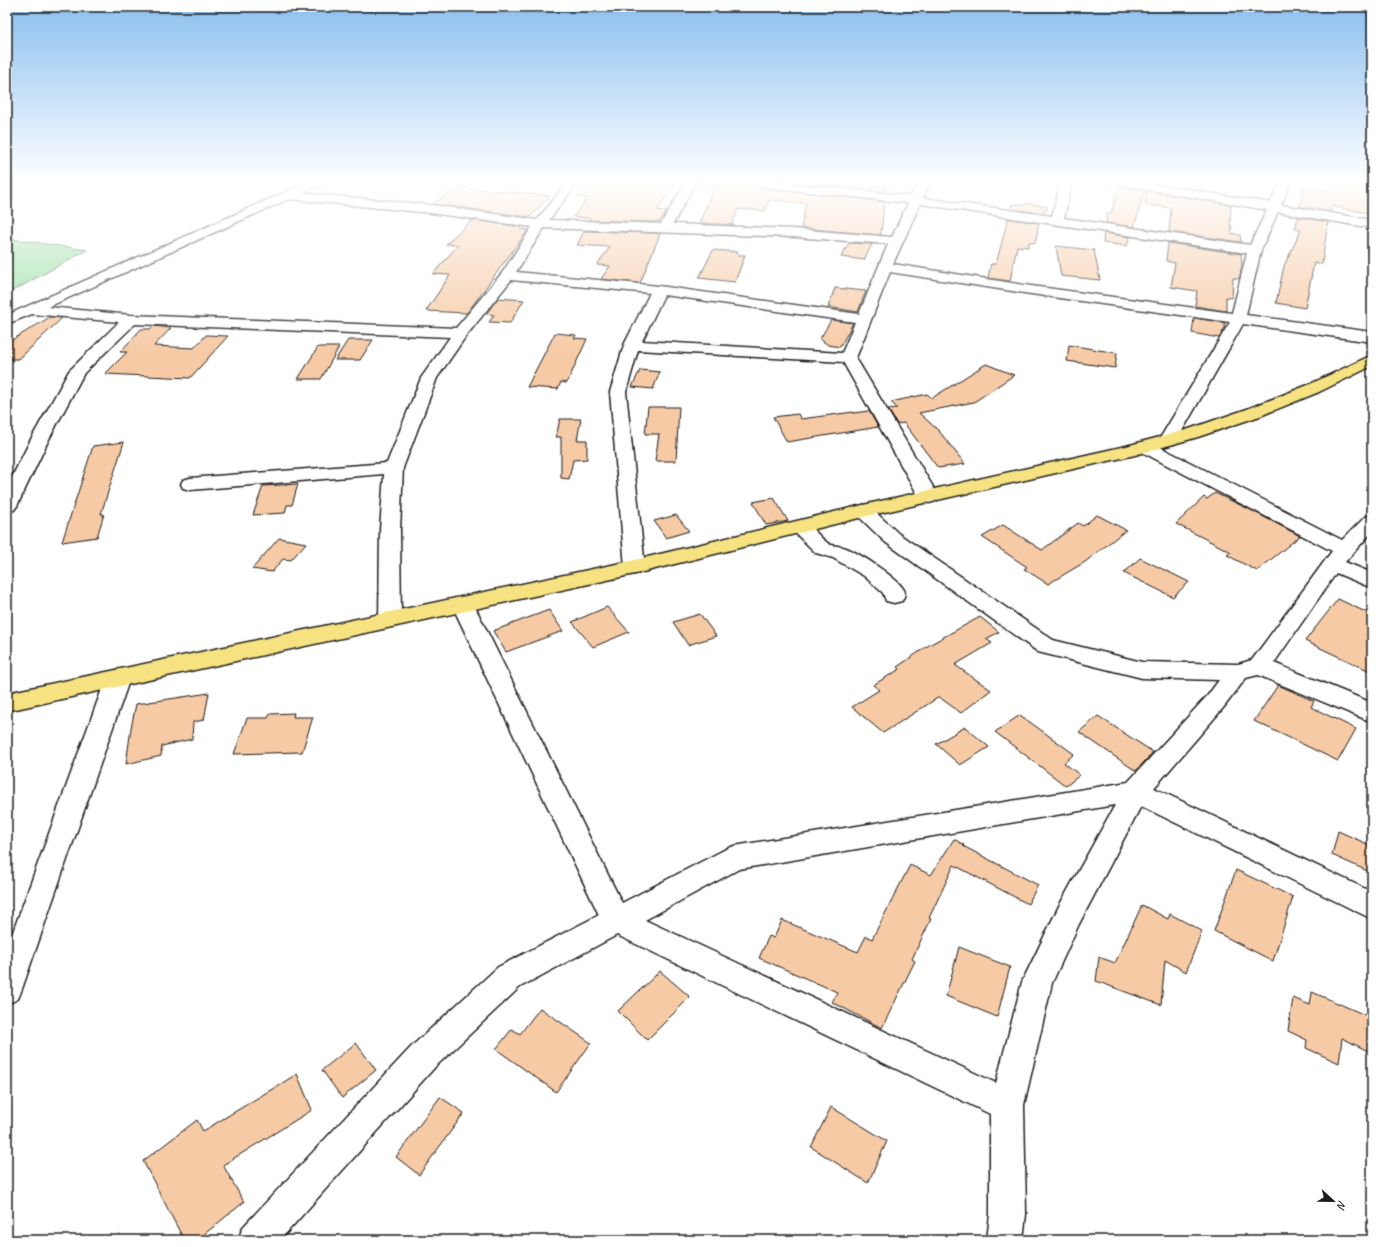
<svg xmlns="http://www.w3.org/2000/svg" width="1379" height="1247" font-family="Caveat,sans-serif">
<style>
.green{fill:#9bdda7;stroke:#5c7c62}
.building{fill:#f6caa5;stroke:#1c1c1c}
.lines{fill:none;stroke-linecap:round;stroke-linejoin:round}
.minor-casing{stroke:#1c1c1c;stroke-width:3}
.major-casing{stroke:#1c1c1c;stroke-width:3}
.minor{fill:#fff;fill-rule:evenodd}
.major{fill:#f7e281;fill-rule:evenodd}
</style>
<rect width="100%" height="100%" fill="#fff"/>
<filter id="ink" filterUnits="userSpaceOnUse"><feTurbulence type="fractalNoise" baseFrequency=".025" numOctaves="2"/><feDisplacementMap in="SourceGraphic" scale="8" xChannelSelector="R" yChannelSelector="G"/><feConvolveMatrix kernelMatrix="1 2 1 2 8 2 1 2 1" color-interpolation-filters="sRGB"/></filter>
<g filter="url(#ink)">
<path class="green" d="M13,239L87,250L7,294V242Z"/>
<g class="building">
<path d="M588,180H678L657,210L667,211L659,222L589,220L590,218L573,217L588,198L578,197Z"/>
<path d="M718,180H766L759,183L762,187L884,202L881,235L801,228L806,203L769,200L765,211L738,209L732,225L699,223Z"/>
<path d="M767,180H886L885,192Z"/>
<path d="M1187,180H1190L1204,182L1200,190L1183,187Z"/>
<path d="M1333,180H1372V214L1331,206L1330,212L1300,207L1304,187L1330,191Z"/>
<path d="M459,187L550,196L530,217L433,204Z"/>
<path d="M1119,187L1145,190L1134,227L1106,223L1107,213H1111Z"/>
<path d="M1147,191L1231,205L1230,226H1232L1231,233L1240,235L1241,242L1169,232L1171,208L1145,205Z"/>
<path d="M1027,203L1048,207L1044,213L1011,209L1012,204L1026,205Z"/>
<path d="M1298,217L1328,222L1322,264L1314,263L1305,308L1276,303L1284,266L1301,230L1295,229Z"/>
<path d="M1008,219L1039,223L1035,243L1029,242L1028,247L1017,246L1010,281L988,278L991,264H996Z"/>
<path d="M472,220L521,227L520,229L528,230L467,313L426,311L450,275L433,274L458,245L446,244Z"/>
<path d="M584,231L651,233L660,234L640,283L601,279L610,266L597,265L610,247L577,245Z"/>
<path d="M1104,233L1130,237L1127,246L1103,243Z"/>
<path d="M849,243L872,244L864,260L841,257Z"/>
<path d="M1168,243L1241,254L1242,266L1239,279L1233,278L1232,298L1226,297V311L1195,306L1197,291L1171,287L1175,263L1166,261Z"/>
<path d="M1056,246L1094,250L1100,280L1061,276Z"/>
<path d="M713,250L738,252L737,255H745L735,282L699,278Z"/>
<path d="M835,288L866,291L858,312L828,307Z"/>
<path d="M498,298L524,300L510,323L489,322L494,315L486,314Z"/>
<path d="M50,317L62,318L19,359H7V343Z"/>
<path d="M1194,318L1225,323V328L1219,338L1192,333Z"/>
<path d="M831,320L853,323L840,347L828,345L820,339Z"/>
<path d="M153,326L171,328L154,346L194,348L206,335L228,336L190,378L105,374L127,352H120L141,329H150Z"/>
<path d="M555,333L576,335L574,338L587,339L567,383L561,382L558,389L527,387Z"/>
<path d="M348,340H373L360,360H335Z"/>
<path d="M1069,345L1117,353L1115,368L1067,361Z"/>
<path d="M318,347H339L321,379H298Z"/>
<path d="M986,364L1014,375L974,402L919,413L939,431L965,464L938,468L904,423L897,424L888,409L897,408L891,402L927,394L932,398Z"/>
<path d="M640,370L660,372L653,389L632,387Z"/>
<path d="M648,407H679L676,461H655L659,434H645Z"/>
<path d="M869,411L878,427L787,442L773,417L798,414L801,419L853,412V413Z"/>
<path d="M560,419H581L577,440H587V459L573,460L569,479L561,478V437H556Z"/>
<path d="M124,442L101,514H104L97,537L62,542L93,446Z"/>
<path d="M298,484L292,505H287L285,513L253,515L263,486Z"/>
<path d="M1215,493L1251,510L1300,536L1257,571L1227,555L1231,552L1176,524L1204,497L1207,499Z"/>
<path d="M774,498L788,521L766,525L753,502Z"/>
<path d="M676,515L689,531L666,538L654,521Z"/>
<path d="M1097,515L1126,530L1085,562L1048,584L1024,569L1027,567L982,537L1003,525L1042,550L1078,523L1083,526Z"/>
<path d="M279,538L306,543L291,560L283,559L272,572L252,569Z"/>
<path d="M1140,558L1189,582L1173,597L1124,573Z"/>
<path d="M1338,599L1372,615V672L1305,641Z"/>
<path d="M607,607L629,632L593,647L572,622Z"/>
<path d="M549,610L563,631L506,652L493,631Z"/>
<path d="M700,614L716,636L688,645L673,622Z"/>
<path d="M980,617L999,632L986,639L992,643L955,665L991,690L961,713L939,697L883,733L852,707L879,690L873,685L900,669L897,667L929,645Z"/>
<path d="M1278,685L1314,701L1311,707L1356,729L1338,761L1254,721Z"/>
<path d="M209,693L204,720L193,722L192,739L162,746L161,756L126,764L131,728L136,704Z"/>
<path d="M294,713L293,717H313L302,752L234,754L247,718H268L270,714Z"/>
<path d="M1020,715L1074,754L1064,763L1080,775L1066,786L995,732Z"/>
<path d="M1098,716L1153,752L1136,771L1079,732Z"/>
<path d="M965,727L989,747L960,765L936,744Z"/>
<path d="M1338,831L1372,846V873L1332,855Z"/>
<path d="M954,839L964,845L963,846L1038,885L1028,904L954,865L929,918L931,919L912,959L915,961L882,1028L832,1002L837,992L759,958L769,936L774,938L782,920L858,952L866,936L872,939L910,865L931,875Z"/>
<path d="M1236,870L1293,897L1273,961L1214,931Z"/>
<path d="M1142,905L1168,919L1170,914L1202,931L1186,972L1165,960L1161,1005L1096,981L1099,957L1115,963Z"/>
<path d="M959,947L1010,967L997,1017L946,996Z"/>
<path d="M660,971L690,997L647,1040L618,1011Z"/>
<path d="M1312,992L1372,1018V1053L1342,1038L1339,1063L1306,1048L1307,1040L1288,1031L1293,998L1310,1005Z"/>
<path d="M540,1008L591,1043L556,1092L496,1049L512,1029L520,1034Z"/>
<path d="M356,1043L376,1070L342,1098L322,1070Z"/>
<path d="M297,1074L312,1110L223,1165L244,1202L197,1240H184L143,1161L197,1120L203,1131Z"/>
<path d="M440,1097L464,1113L419,1175L396,1157Z"/>
<path d="M831,1107L887,1141L868,1183L811,1147Z"/>
</g>
<g class="lines">
<g class="minor-casing">
<g id="minor">
<path d="M313,180H328L326,182L303,193L431,205L537,220L569,180H580L549,220L661,224L687,180H697L673,224L793,229L892,237L908,203L766,187L762,186L760,184L762,182L766,181L911,196L920,180H930L923,198L1052,216L1061,180H1072L1064,218L1250,245L1267,210L1111,183L1107,182L1105,180H1129L1270,203L1282,180H1292L1281,205L1372,220V228L1278,212L1261,250L1246,315L1372,332V342L1243,324L1177,440L1174,444L1168,445L1162,444L1159,440L1230,322L1024,293L890,272L856,358L939,497L936,501L929,503L922,501L919,497L843,362L638,350L626,392L645,567L642,572L635,574L628,572L625,567L610,392L624,345L650,293L511,280L466,336L437,378L403,468L400,530L401,620L398,625L390,627L382,625L379,620L380,530L384,474L190,490L183,488L181,484L183,480L190,478L387,463L421,378L450,337L135,324L84,373L48,441L17,506L14,510L7,512V487L30,441L69,371L119,322L32,314L7,324V315ZM289,199L431,213L532,227L502,273L456,328L131,315L48,307ZM920,204L1247,253L1232,313L1024,285L893,264ZM544,228L793,237L888,244L859,314L659,286L516,272ZM664,295L855,322L842,353L642,341Z"/>
<path d="M1146,442L1152,443L1342,540L1365,517L1372,515V532L1345,562L1372,573V588L1336,573L1274,663L1372,703V722L1258,675L1246,678L1224,707L1154,788L1372,892V919L1141,806L1079,924L1052,983L1024,1105L1026,1214L1023,1240H987L990,1214V1114L617,935L520,987L435,1067L280,1240H238L243,1227L413,1045L498,967L599,915L452,605L455,600L463,598L471,600L474,605L622,903L724,850L734,846L1128,782L1208,695L1219,680L1142,678L1038,652L885,542L853,511L856,507L863,505L870,507L899,534L1053,640L1142,662L1238,664L1252,660L1332,551L1140,451L1137,447L1140,443ZM1115,805L1059,906L1022,982L996,1083L645,920L739,869Z"/>
<path d="M799,521C813,524 819,539 831,545C836,546 841,546 846,548C859,553 898,578 904,590C906,594 904,597 902,601L894,603L886,601L883,593L864,576L833,558L816,553L789,527L792,523Z"/>
<path d="M118,670L126,672L130,678L22,989L18,999L7,1004V948L106,678L110,672Z"/>
</g>
</g>
<g class="major-casing">
<path id="major" d="M1372,355V366L1319,392L1260,416L1198,437L1135,455L863,517L635,574L7,711V693L635,560L863,505L1126,446L1186,430L1247,409L1308,385Z"/>
</g>
<use href="#minor" class="minor"/>
<use href="#major" class="major"/>
</g>
</g>
<linearGradient id="sky" x2="0" y2="1"><stop stop-color="#8abfef"/><stop offset="0.51" stop-color="#fff"/><stop offset="1" stop-color="#fff" stop-opacity="0"/></linearGradient>
<rect width="1379" height="354" fill="url(#sky)"/>
<rect width="1379" height="1247" fill="none" stroke="#fff" stroke-width="24"/>
<rect x="12" y="12" width="1355" height="1223" fill="none" stroke="#1c1c1c" stroke-width="1.5" filter="url(#ink)"/>
<g transform="translate(1333 1201) rotate(112)" stroke="#ffffff" stroke-width="3" paint-order="stroke">
<path d="M0-3L7 15L0 10L-7 15Z" fill="#1c1c1c"/>
<text y="-6" font-size="11" font-weight="bold" text-anchor="middle" fill="#1c1c1c">N</text>
</g>
</svg>
